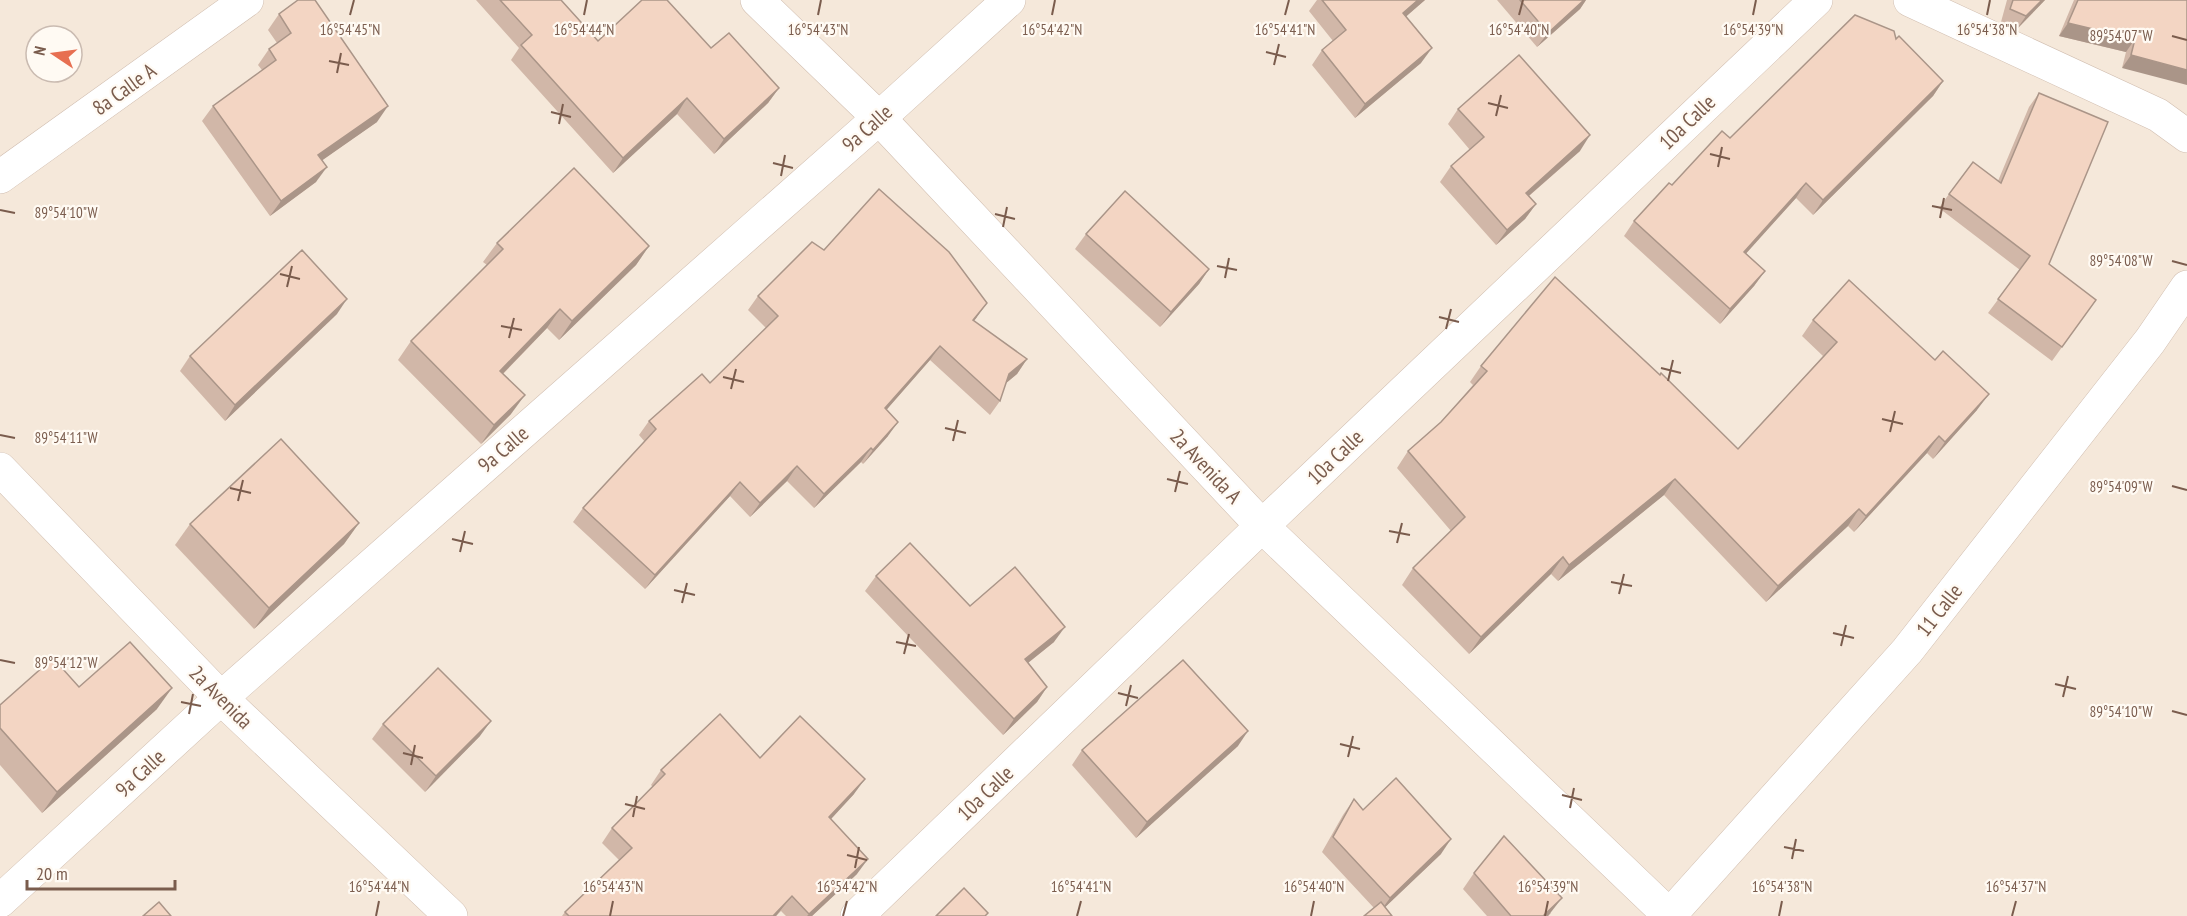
<svg xmlns="http://www.w3.org/2000/svg" width="2187" height="916" font-family="'PT Sans Narrow',sans-serif">
<style>
.residential{fill:#f5e8da;fill-rule:evenodd}
.lines{fill:none;stroke-linecap:round;stroke-linejoin:round}
.street-casing{stroke:#d1beb0;stroke-width:34}
.street{stroke:#fff;stroke-width:33}
.wall{fill:#d1b7a8}
.shaded-wall{fill:#aa9588}
.building{fill:#f3d5c3;stroke:#aa9588;stroke-width:1.5}
.ticks{fill:none;stroke:#7a5c4d;stroke-width:2}
.labels{text-anchor:middle;dominant-baseline:central;stroke-width:4.5;stroke-linejoin:round;paint-order:stroke}
.street-label{font-size:21px;fill:#7a5c4d;stroke:#fffaf3}
.ticks-label{font-size:15px;text-anchor:middle;fill:#7a5c4d;stroke:#fffaf3;stroke-width:4.5;stroke-linejoin:round;paint-order:stroke}
</style>
<rect width="100%" height="100%" fill="#fdf6ec"/>
<path class="residential" d="M0,0H2187V916H0ZM36,36H72V72H36Z"/>
<g class="lines">
<g class="street-casing">
<g id="street">
<path d="M757,0L879,118L1262,526L1670,916"/>
<path d="M1910,0L2158,115L2187,136"/>
<path d="M0,177L247,0"/>
<path d="M0,469L221,698L451,916"/>
<path d="M0,901L221,698L879,118L1009,0"/>
<path d="M857,916L1262,526L1816,0"/>
<path d="M1669,916L1907,651L2150,341L2187,287"/>
</g>
</g>
<use href="#street" class="street"/>
</g>
<g class="wall">
<path d="M476,0H561L598,41L711,48L779,88L768,103L714,154L677,114L613,173L511,60L519,48Z"/>
<path d="M1317,0H1425L1406,16L1421,63L1355,118L1312,65L1322,50L1333,41L1309,11Z"/>
<path d="M1497,0H1586L1580,9L1537,47Z"/>
<path d="M2007,0H2045L2017,29L2001,22Z"/>
<path d="M2074,0H2187L2122,68L2126,52L2059,36Z"/>
<path d="M279,14L377,122L322,160L316,182L270,216L202,121L213,106L262,70L258,65L269,49L277,43L268,30Z"/>
<path d="M1896,39L1943,81L1933,96L1813,215L1796,198L1746,253L1765,271L1754,286L1720,324L1624,236L1634,221L1672,185L1730,138Z"/>
<path d="M2039,93L2049,264L2096,300L2052,361L1988,313L2020,270L1939,208L1949,194L1998,181L2029,107Z"/>
<path d="M1458,109L1580,151L1529,196L1536,204L1525,219L1496,245L1440,182L1451,166L1470,150L1448,124Z"/>
<path d="M1086,234L1209,269L1199,284L1160,327L1075,249Z"/>
<path d="M497,243L649,246L636,265L559,340L547,328L503,374L511,414L481,444L398,360L411,341L487,265L483,262Z"/>
<path d="M824,250L977,317L974,321L1027,359L1017,374L1006,383L1000,401L990,415L930,360L886,410L888,436L863,464L861,462L814,508L787,481L750,517L730,496L645,589L573,522L583,508L645,442L639,435L649,421L710,383L766,328L748,310L758,296Z"/>
<path d="M337,314L225,421L180,371L190,356Z"/>
<path d="M1813,320L1977,410L1933,459L1927,453L1854,532L1848,526L1766,602L1664,495L1558,581L1551,574L1469,654L1402,585L1413,568L1451,531L1397,468L1408,451L1441,422L1473,385L1470,382L1481,366L1738,449L1823,356L1802,336Z"/>
<path d="M359,523L344,544L254,629L175,545L190,524Z"/>
<path d="M876,576L970,606L1054,642L1028,663L1047,687L1037,702L1003,735L865,591Z"/>
<path d="M79,687L157,709L42,813L0,765V705Z"/>
<path d="M383,724L480,736L425,792L372,739Z"/>
<path d="M1238,746L1136,838L1072,765L1082,750Z"/>
<path d="M760,758L854,794L831,819L857,874L812,916H786L781,911L776,916H562L565,912L619,860L602,843L612,828L653,787L651,785L661,770Z"/>
<path d="M1354,799L1363,810L1441,854L1385,907L1374,908L1322,852L1343,815Z"/>
<path d="M1474,873L1551,913L1548,916H1487L1463,889Z"/>
</g>
<g class="shaded-wall">
<path d="M1418,0H1425L1393,28L1403,13Z"/>
<path d="M1584,0H1586L1580,9L1537,47L1548,33Z"/>
<path d="M2042,0H2045L2017,29L2026,16Z"/>
<path d="M2068,23L2135,39L2126,52L2059,36Z"/>
<path d="M1432,48L1421,63L1355,118L1365,104Z"/>
<path d="M2131,55L2187,70V85L2122,68Z"/>
<path d="M1943,81L1933,96L1813,215L1823,200Z"/>
<path d="M779,88L768,103L714,154L724,139Z"/>
<path d="M687,98L677,114L613,173L623,158Z"/>
<path d="M388,106L377,122L307,171L318,155Z"/>
<path d="M1590,135L1580,151L1515,208L1526,193Z"/>
<path d="M327,167L316,182L270,216L281,201Z"/>
<path d="M1806,183L1796,198L1734,267L1744,252Z"/>
<path d="M1536,204L1525,219L1496,245L1507,230Z"/>
<path d="M649,246L636,265L559,340L572,321Z"/>
<path d="M1209,269L1199,284L1160,327L1171,312Z"/>
<path d="M1765,271L1754,286L1720,324L1730,309Z"/>
<path d="M347,299L337,314L225,421L235,405Z"/>
<path d="M987,303L977,317L963,334L973,320Z"/>
<path d="M560,309L547,328L487,390L500,371Z"/>
<path d="M940,346L930,360L875,423L885,408Z"/>
<path d="M1027,359L1017,374L999,389L1009,374Z"/>
<path d="M1989,394L1977,410L1933,459L1945,442Z"/>
<path d="M525,395L511,414L481,444L494,425Z"/>
<path d="M898,422L888,436L863,464L873,450Z"/>
<path d="M1939,436L1927,453L1854,532L1866,516Z"/>
<path d="M871,448L861,462L814,508L824,494Z"/>
<path d="M797,466L787,481L750,517L760,503Z"/>
<path d="M1675,479L1664,495L1558,581L1569,565Z"/>
<path d="M740,482L730,496L645,589L655,575Z"/>
<path d="M1859,509L1848,526L1766,602L1778,586Z"/>
<path d="M359,523L344,544L254,629L269,608Z"/>
<path d="M1563,557L1551,574L1469,654L1481,637Z"/>
<path d="M1065,627L1054,642L1014,674L1025,659Z"/>
<path d="M1047,687L1037,702L1003,735L1014,719Z"/>
<path d="M172,688L157,709L42,813L57,792Z"/>
<path d="M491,721L480,736L425,792L436,776Z"/>
<path d="M1248,731L1238,746L1136,838L1147,822Z"/>
<path d="M865,779L854,794L819,832L829,817Z"/>
<path d="M1451,839L1441,854L1379,913L1390,898Z"/>
<path d="M868,859L857,874L812,916H807Z"/>
<path d="M792,896L776,916H773Z"/>
<path d="M1562,898L1548,916H1543Z"/>
</g>
<g class="building">
<path d="M298,0H315L388,106L318,155L327,167L281,201L213,106L276,60L269,49L291,33L279,14Z"/>
<path d="M500,0H561L598,41L642,0H667L711,48L729,33L779,88L724,139L687,98L623,158L521,45L532,35Z"/>
<path d="M1322,0H1418L1403,13L1432,48L1365,104L1322,50L1346,30Z"/>
<path d="M1520,0H1584L1548,33Z"/>
<path d="M2013,0H2042L2026,16L2010,9Z"/>
<path d="M2078,0H2187V70L2131,55L2135,39L2068,23Z"/>
<path d="M1855,15L1894,31L1896,39L1899,36L1943,81L1823,200L1806,183L1744,252L1765,271L1730,309L1634,221L1669,183L1672,185L1722,131L1730,138Z"/>
<path d="M1519,55L1590,135L1526,193L1536,204L1507,230L1451,166L1484,137L1458,109Z"/>
<path d="M2039,93L2108,122L2049,264L2096,300L2062,347L1998,299L2030,256L1949,194L1973,162L2001,183Z"/>
<path d="M574,168L649,246L572,321L560,309L500,371L525,395L494,425L411,341L503,249L497,243Z"/>
<path d="M879,189L949,252L987,303L973,320L1027,359L1009,374L1000,401L940,346L885,408L898,422L873,450L871,448L824,494L797,466L760,503L740,482L655,575L583,508L656,429L649,421L702,374L710,383L778,316L758,296L812,242L824,250Z"/>
<path d="M1125,191L1209,269L1171,312L1086,234Z"/>
<path d="M302,250L347,299L235,405L190,356Z"/>
<path d="M1555,277L1660,375L1661,373L1738,449L1837,342L1813,320L1849,280L1935,360L1943,351L1989,394L1945,442L1939,436L1866,516L1859,509L1778,586L1675,479L1569,565L1563,557L1481,637L1413,568L1465,517L1408,451L1441,422L1487,371L1481,366Z"/>
<path d="M281,439L359,523L269,608L190,524Z"/>
<path d="M910,543L970,606L1015,567L1065,627L1025,659L1047,687L1014,719L876,576Z"/>
<path d="M130,642L172,688L57,792L0,728V705L53,658L79,687Z"/>
<path d="M1183,660L1248,731L1147,822L1082,750Z"/>
<path d="M438,668L491,721L436,776L383,724Z"/>
<path d="M720,714L760,758L800,716L865,779L829,817L868,859L809,914L792,896L773,916H569L565,912L632,848L612,828L665,774L661,770Z"/>
<path d="M1396,778L1451,839L1390,898L1333,837L1354,799L1363,810Z"/>
<path d="M1504,836L1562,898L1543,916H1511L1474,873Z"/>
<path d="M964,888L988,913L985,916H936Z"/>
<path d="M159,902L171,916H143Z"/>
<path d="M1381,902L1392,916H1364Z"/>
</g>
<path class="ticks" d="M350,15L354,0M584,15L587,0M818,15L821,0M1052,15L1055,0M1285,15L1289,0M1519,15L1523,0M1753,15L1756,0M1987,15L1990,0M2172,36L2187,40M1266,52L1286,57M329,61L349,65M1274,65L1279,44M337,73L341,53M1488,103L1508,108M551,112L571,117M1496,116L1501,95M559,124L563,104M1710,154L1730,159M773,163L793,168M1718,167L1722,147M781,176L785,155M1932,206L1952,210M0,210L15,213M995,214L1015,219M1940,218L1944,198M1003,227L1007,207M2172,261L2187,265M1217,266L1237,270M280,274L300,279M1225,278L1229,258M287,287L292,266M1439,317L1459,322M501,326L522,330M1446,329L1451,309M509,338L514,318M1661,368L1681,373M723,377L744,382M1668,381L1673,360M731,389L736,369M1882,419L1903,424M945,428L966,433M1890,432L1895,411M0,435L15,438M953,441L958,420M1167,479L1188,484M2172,486L2187,490M230,488L251,493M1175,492L1180,471M238,501L243,480M1389,531L1410,535M452,539L473,544M1397,543L1402,523M460,552L465,531M1611,582L1632,586M674,590L695,595M1619,594L1624,574M682,603L687,583M1833,633L1854,638M896,642L916,646M1841,646L1846,625M904,654L909,634M0,660L15,663M2055,684L2076,689M1118,693L1138,698M2063,697L2068,676M181,702L201,706M1126,706L1131,685M2172,711L2187,715M189,714L193,694M1340,744L1360,749M403,753L423,758M1348,757L1353,736M411,765L415,745M1562,795L1582,800M625,804L645,809M1570,808L1574,788M633,817L637,796M1784,847L1804,851M847,855L867,860M1792,859L1796,839M855,868L859,847M376,916L379,901M610,916L613,901M843,916L847,901M1077,916L1081,901M1311,916L1314,901M1545,916L1548,901M1779,916L1782,901M2012,916L2016,901"/>
<g class="labels">
<g class="street-label">
<text transform="translate(124 89) rotate(-36)">8a Calle A</text>
<text transform="translate(1687 122) rotate(-44)">10a Calle</text>
<text transform="translate(867 128) rotate(-42)">9a Calle</text>
<text transform="translate(503 449) rotate(-41)">9a Calle</text>
<text transform="translate(1335 457) rotate(-44)">10a Calle</text>
<text transform="translate(1206 466) rotate(47)">2a Avenida A</text>
<text transform="translate(1939 610) rotate(-52)">11 Calle</text>
<text transform="translate(221 697) rotate(45)">2a Avenida</text>
<text transform="translate(140 773) rotate(-43)">9a Calle</text>
<text transform="translate(985 793) rotate(-44)">10a Calle</text>
</g>
</g>
<g class="ticks-label">
<text x="1052" y="35">16°54'42"N</text>
<text x="1285" y="35">16°54'41"N</text>
<text x="350" y="35">16°54'45"N</text>
<text x="584" y="35">16°54'44"N</text>
<text x="818" y="35">16°54'43"N</text>
<text x="1519" y="35">16°54'40"N</text>
<text x="1753" y="35">16°54'39"N</text>
<text x="1987" y="35">16°54'38"N</text>
<text x="2121" y="41">89°54'07"W</text>
<text x="66" y="218">89°54'10"W</text>
<text x="2121" y="266">89°54'08"W</text>
<text x="66" y="443">89°54'11"W</text>
<text x="2121" y="492">89°54'09"W</text>
<text x="66" y="668">89°54'12"W</text>
<text x="2121" y="717">89°54'10"W</text>
<text x="379" y="892">16°54'44"N</text>
<text x="613" y="892">16°54'43"N</text>
<text x="847" y="892">16°54'42"N</text>
<text x="1081" y="892">16°54'41"N</text>
<text x="1314" y="892">16°54'40"N</text>
<text x="1548" y="892">16°54'39"N</text>
<text x="1782" y="892">16°54'38"N</text>
<text x="2016" y="892">16°54'37"N</text>
</g>
<g transform="translate(54 54) rotate(283)"><circle r="28" fill="#fffaf3" stroke="#cabbb1" stroke-width="1.5"/>
<path d="M0-4.5L10 22L0 15L-10 22Z" fill="#e76f51"/>
<text y="-9" font-size="16" font-weight="bold" text-anchor="middle" fill="#7a5c4d">N</text>
</g>
<path d="M27 880v9h148v-9" fill="none" stroke="#7a5c4d" stroke-width="3"/>
<text x="36" y="880" font-size="18" fill="#7a5c4d" stroke="#fffaf3" stroke-width="4.5" paint-order="stroke">20 m</text>
</svg>
